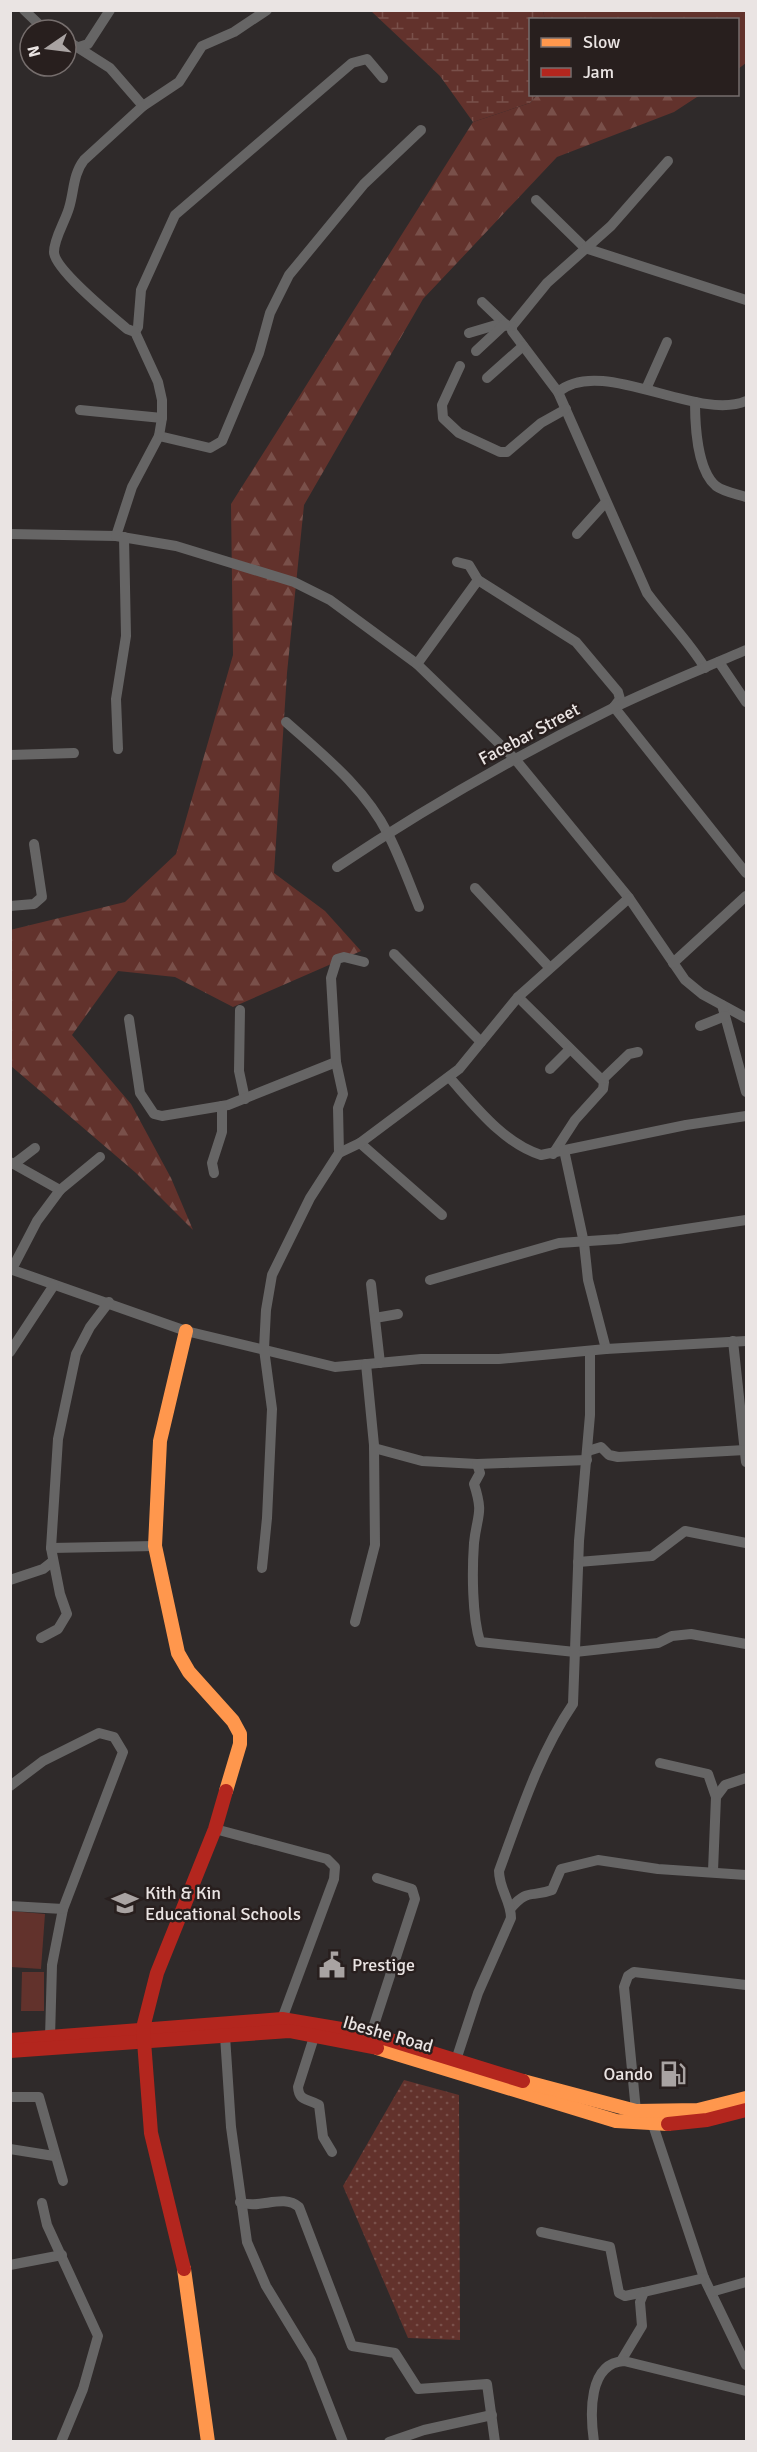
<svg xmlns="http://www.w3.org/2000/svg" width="757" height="2452" font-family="Signika,sans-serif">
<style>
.grass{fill:url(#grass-dots)}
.forest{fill:url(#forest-firs)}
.wetland{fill:url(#wetland-marsh)}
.pitch{fill:#62322c}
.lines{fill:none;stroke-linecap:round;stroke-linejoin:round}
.street{stroke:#666565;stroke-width:10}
.slow{stroke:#ff974d;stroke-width:14}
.jam{stroke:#b3261e;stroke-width:14}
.labels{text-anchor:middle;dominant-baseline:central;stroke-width:5;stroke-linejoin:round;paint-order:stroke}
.street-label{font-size:18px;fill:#eae4e3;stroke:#281f1e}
.poi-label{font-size:18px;fill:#eae4e3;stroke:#281f1e;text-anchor:start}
</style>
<defs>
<pattern id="grass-dots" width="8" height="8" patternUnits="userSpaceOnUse" patternTransform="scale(1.5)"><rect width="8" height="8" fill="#62322c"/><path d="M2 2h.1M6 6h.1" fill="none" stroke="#79504a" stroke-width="1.8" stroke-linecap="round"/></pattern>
<pattern id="forest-firs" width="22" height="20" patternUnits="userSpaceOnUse" patternTransform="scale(1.5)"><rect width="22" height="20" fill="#62322c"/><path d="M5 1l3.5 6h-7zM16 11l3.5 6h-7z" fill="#79504a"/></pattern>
<pattern id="wetland-marsh" width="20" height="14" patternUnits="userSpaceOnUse" patternTransform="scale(1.5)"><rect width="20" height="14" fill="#62322c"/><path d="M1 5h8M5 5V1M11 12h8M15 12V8" fill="none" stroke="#79504a"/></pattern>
</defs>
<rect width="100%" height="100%" fill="#2f2a2a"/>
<path class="grass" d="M404,2080L459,2095L460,2340L408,2338L343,2186Z"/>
<g class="forest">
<path d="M543,11H746V63L738,69V20H545Z"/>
<path d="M537,95H700L674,112L557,157L423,299L304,505L287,673L274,873L325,911L361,951L233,1007L175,977L118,971L72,1035L131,1104L171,1178L193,1230L136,1173L11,1066L10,930L125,902L176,854L233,655L231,504L473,122L530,103Z"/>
</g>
<path class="wetland" d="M371,11H543L545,19L530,20V94L537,95L530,103L473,122L440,76Z"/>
<g class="pitch">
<path d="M11,1911L45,1914L41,1969L11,1967Z"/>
<path d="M22,1972H44V2011H21Z"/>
</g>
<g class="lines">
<g class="street">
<path d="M24,10L45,30"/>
<path d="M66,40L110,68L143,106"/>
<path d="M79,47L88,44L110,10"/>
<path d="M536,200L585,248L746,300"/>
<path d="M482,302L505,324"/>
<path d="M512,326V331L558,392L647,593C666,619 688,640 705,668"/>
<path d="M512,326L547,283L611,226L668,161"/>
<path d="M135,332L138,327L141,290L175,215L352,63L367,59L383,78"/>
<path d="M469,333L496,325L512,326"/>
<path d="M476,351L505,324"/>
<path d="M460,366L442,405L443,418L459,433L500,452H507L541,423L566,409"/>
<path d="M487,378L523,346"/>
<path d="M646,389L667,342"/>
<path d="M558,392C601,355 697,422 746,401"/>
<path d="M695,402C695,424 697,470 716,486C724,492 737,494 746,497"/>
<path d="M80,410L162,418"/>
<path d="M159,436L210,448L222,441L259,353L270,313L289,275L364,184L421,130"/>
<path d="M10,534L116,536L176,546L294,582L330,600L417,664L515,759L629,898L685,980L702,994L746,1018"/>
<path d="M577,534L605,503"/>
<path d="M116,536L132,487L159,436L162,418V400L158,382L135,332L127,329C113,317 54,269 54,252C54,238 65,222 69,208C74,192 73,174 84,160L143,106L179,82L202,46L234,32L267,10"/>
<path d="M457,562L469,565L478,580L576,642L618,692L620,699L614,707"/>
<path d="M719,662L746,702"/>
<path d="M417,664L478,580"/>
<path d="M614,707L746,873"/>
<path d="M286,722C323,755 365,788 388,834C400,857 409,883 419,907"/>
<path d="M118,749L116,699L126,636L124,537"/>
<path d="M10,755L74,753"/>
<path d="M337,867C425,808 518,755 613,708C656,687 702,669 746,650"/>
<path d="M475,888L549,967"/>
<path d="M10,906L34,904L42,897L34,844"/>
<path d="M394,954L481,1042"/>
<path d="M673,963L746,896"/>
<path d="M518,997L604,1082L603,1089L575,1120L553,1154"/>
<path d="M722,1005L746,1092"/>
<path d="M240,1010L239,1071L245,1099"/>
<path d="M129,1019L140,1093L154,1114L162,1116L228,1105L336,1062"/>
<path d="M700,1026L725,1016"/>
<path d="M550,1069L570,1049"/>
<path d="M449,1077C475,1106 503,1143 541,1155L686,1125L746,1116"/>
<path d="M603,1079L629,1054L638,1052"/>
<path d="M360,1143L442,1215"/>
<path d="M564,1150L584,1243L588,1280L606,1349"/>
<path d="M339,1153L338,1108L343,1094L336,1062L331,978L337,959L344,957L364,962"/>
<path d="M10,1162L60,1190"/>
<path d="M14,1164L35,1148"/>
<path d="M214,1173L212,1163L222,1132V1106"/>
<path d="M10,1269L186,1331L335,1367L421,1359H499L606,1349L746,1341"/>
<path d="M12,1269L37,1221L60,1190L100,1157"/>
<path d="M430,1280L559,1243L619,1239L746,1220"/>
<path d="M371,1284L380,1363"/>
<path d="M375,1318L398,1314"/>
<path d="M733,1341L746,1462"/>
<path d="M10,1352L54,1285"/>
<path d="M374,1448L422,1461L477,1464"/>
<path d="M588,1451L601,1447L609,1455L618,1457L745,1450"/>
<path d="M587,1460L477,1464L480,1473L474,1484C484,1515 477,1514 474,1543C472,1571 472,1616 480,1642L575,1652L658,1643L672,1636L691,1634L746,1644"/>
<path d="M51,1548L155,1546"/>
<path d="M578,1562L652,1556L685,1531L746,1543"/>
<path d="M262,1568L267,1518L272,1409L264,1349L266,1310L272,1275L310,1198L339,1153L360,1143L459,1069L518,997L629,898"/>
<path d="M10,1580L43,1569L52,1562"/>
<path d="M355,1622L375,1545L374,1445L366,1364"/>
<path d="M41,1638L58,1629L67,1614L60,1594L51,1548L58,1439L76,1354L90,1327L109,1302"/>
<path d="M660,1763L708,1774L716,1797"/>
<path d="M10,1786L43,1761L99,1733L114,1737L123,1752L63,1909L52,1965L50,2038"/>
<path d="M215,1829L327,1859L335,1867L334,1879L282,2019"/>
<path d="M713,1871L716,1797L725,1785L746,1778"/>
<path d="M10,1906L63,1909"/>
<path d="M511,1908C528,1888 531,1898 552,1890L561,1869L598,1860L658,1869L746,1875"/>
<path d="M315,2034L298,2087C299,2102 308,2098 319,2105L323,2137L332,2152"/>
<path d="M371,2034L415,1899L412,1889L377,1878"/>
<path d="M225,2036L231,2127L247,2242L266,2286L311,2360L343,2442"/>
<path d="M456,2060L478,1993L511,1918C511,1901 499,1889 499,1871C520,1814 539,1754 573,1704L579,1541L590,1415V1351"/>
<path d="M10,2097H39L63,2181"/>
<path d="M636,2111L624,1987L628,1976L634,1972L746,1985"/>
<path d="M653,2125L704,2278L746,2365"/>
<path d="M10,2149L54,2156"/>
<path d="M240,2202C259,2210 283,2193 299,2207L352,2346L395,2353L418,2389L487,2384L495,2442"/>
<path d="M42,2203L47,2225L98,2336L83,2389L61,2442"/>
<path d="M541,2232L610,2247L619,2293L625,2296L644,2292"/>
<path d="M10,2265L62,2255"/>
<path d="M711,2292L746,2282"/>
<path d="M621,2361L642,2326L640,2302L644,2292L704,2278"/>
<path d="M389,2442L424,2430L492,2415"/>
<path d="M594,2442C590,2414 588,2363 624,2361L746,2391"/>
</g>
<g class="slow">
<path d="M186,1331L160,1441L155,1546L178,1653L189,1672L233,1721L240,1734V1744L226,1791"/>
<path d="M377,2048L616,2121L668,2124"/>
<path d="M523,2081L636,2111L698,2110L746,2098"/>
<path d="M184,2269L208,2442"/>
</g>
<g class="jam">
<path d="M10,2040L282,2019L371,2034L523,2081"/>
<path d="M10,2051L289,2031L377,2048"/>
<path d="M668,2124L707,2120L746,2110"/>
<path d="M184,2269L151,2133L143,2028L157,1973L215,1829L226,1791"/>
</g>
</g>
<defs>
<g id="school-bare" transform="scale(2.07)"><path d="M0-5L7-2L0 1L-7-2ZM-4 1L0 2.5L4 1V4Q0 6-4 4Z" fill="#a9a3a2" stroke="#281f1e" stroke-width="2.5" paint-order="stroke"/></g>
<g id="civic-bare" transform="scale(2.07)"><path d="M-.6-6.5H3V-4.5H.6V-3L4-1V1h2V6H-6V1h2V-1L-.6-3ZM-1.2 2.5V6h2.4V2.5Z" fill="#a9a3a2" stroke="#281f1e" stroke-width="2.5" paint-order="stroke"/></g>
<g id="fuel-bare" transform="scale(2.07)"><path d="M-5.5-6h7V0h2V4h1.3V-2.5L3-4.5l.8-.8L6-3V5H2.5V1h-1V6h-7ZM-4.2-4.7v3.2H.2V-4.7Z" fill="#a9a3a2" stroke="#281f1e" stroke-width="2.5" paint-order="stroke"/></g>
</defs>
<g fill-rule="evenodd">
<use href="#school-bare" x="125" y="1903"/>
<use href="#civic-bare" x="332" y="1965"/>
<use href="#fuel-bare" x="673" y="2074"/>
</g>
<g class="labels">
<g class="street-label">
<text transform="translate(529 734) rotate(-28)">Facebar Street</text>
<text transform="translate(388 2034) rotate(16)">Ibeshe Road</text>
</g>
<g class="poi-label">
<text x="145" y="1893">Kith &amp; Kin<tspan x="145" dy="21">Educational Schools</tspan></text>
<text x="352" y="1965">Prestige</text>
<text x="653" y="2074" text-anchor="end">Oando</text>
</g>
</g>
<rect width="757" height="2452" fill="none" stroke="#eae4e3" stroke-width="24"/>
<rect x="529" y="18" width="210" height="78" fill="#281f1e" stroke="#766e6d" stroke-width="1.5"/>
<rect x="541" y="38" width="30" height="9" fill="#ff974d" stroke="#766e6d" stroke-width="1.5"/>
<text x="583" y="48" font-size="18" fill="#eae4e3">Slow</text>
<rect x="541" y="68" width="30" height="9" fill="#b3261e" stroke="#766e6d" stroke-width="1.5"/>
<text x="583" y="78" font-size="18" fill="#eae4e3">Jam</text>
<g transform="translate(48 48) rotate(256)"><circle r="28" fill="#281f1e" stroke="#766e6d" stroke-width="1.5"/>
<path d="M0-4.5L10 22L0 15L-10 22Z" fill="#a9a3a2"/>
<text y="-9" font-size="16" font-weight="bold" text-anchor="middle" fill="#eae4e3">N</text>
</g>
</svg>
